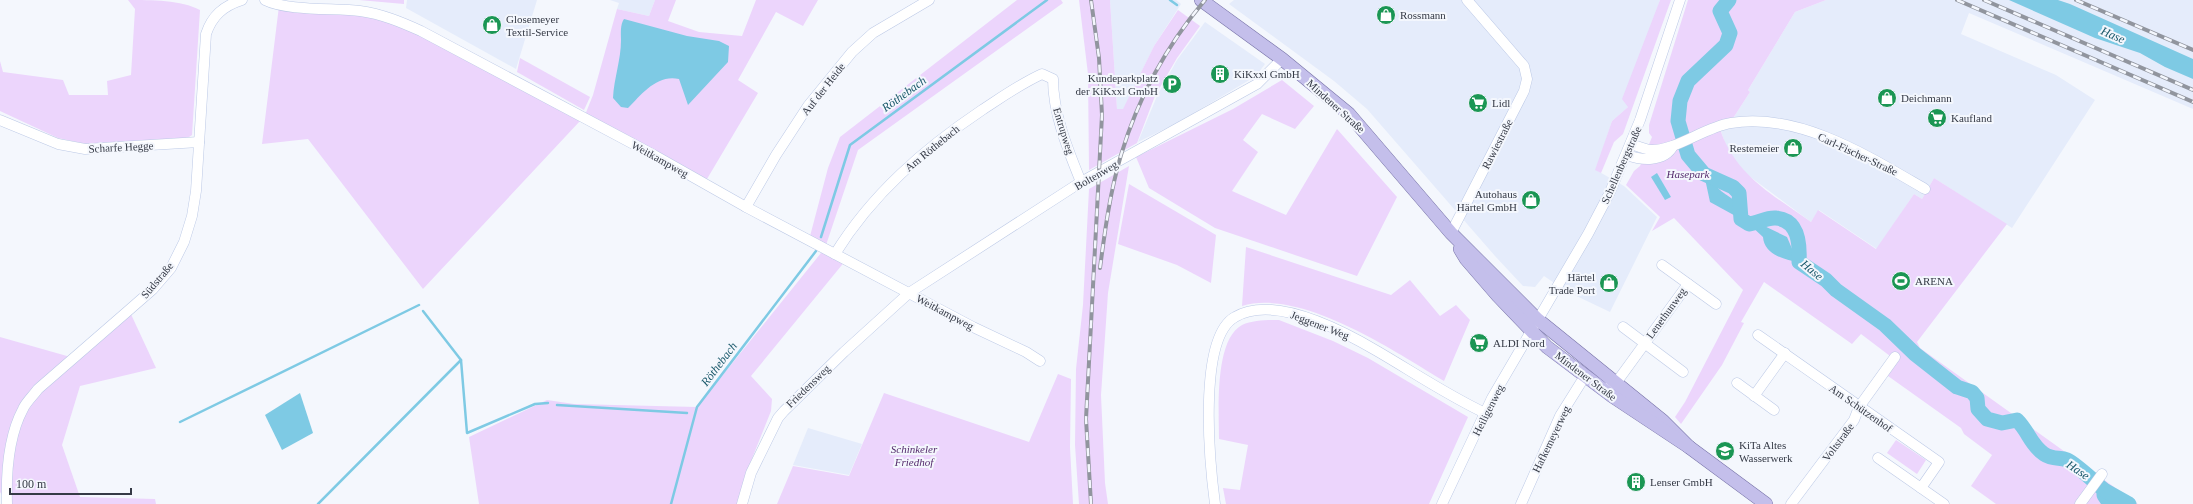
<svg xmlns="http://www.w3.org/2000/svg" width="2193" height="504" font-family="Georgia,serif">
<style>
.built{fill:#e5ecfb}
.green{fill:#ecd5fc}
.water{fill:#7ecae4}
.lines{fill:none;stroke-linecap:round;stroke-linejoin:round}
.stream{stroke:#7ecae4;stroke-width:2.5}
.river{stroke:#7ecae4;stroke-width:15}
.minor-casing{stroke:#bcc9e6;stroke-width:11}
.major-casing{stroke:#7874a8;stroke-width:14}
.minor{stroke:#fff;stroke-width:10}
.major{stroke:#c4bfeb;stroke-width:13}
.rail-casing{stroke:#91959e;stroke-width:4}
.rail{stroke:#f4f7fd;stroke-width:2.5;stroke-dasharray:8;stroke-linecap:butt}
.labels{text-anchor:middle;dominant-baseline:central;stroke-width:4;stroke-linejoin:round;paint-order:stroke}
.poi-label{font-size:11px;fill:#353a46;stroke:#f4f7fd;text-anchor:start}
.street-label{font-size:11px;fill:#353a46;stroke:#f4f7fd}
.park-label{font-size:11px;font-style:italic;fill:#542b6c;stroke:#f4f7fd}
.water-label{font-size:12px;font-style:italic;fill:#19586a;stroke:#f4f7fd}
</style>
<rect width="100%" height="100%" fill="#f4f7fd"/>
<g class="built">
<path d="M407,0H537L516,69L406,8Z"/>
<path d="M610,0H655L649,16L617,9L619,3Z"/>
<path d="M1110,0H1176L1181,4L1154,46L1123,110L1117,109Z"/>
<path d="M1234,0H1660L1628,107L1612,121L1596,170L1624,186L1657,217L1610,312L1566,291L1544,276L1535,287L1523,286L1495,256L1367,109L1334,81L1229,4Z"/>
<path d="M1826,0H2193V109L1969,13L1961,34L2056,75L2095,100L2012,228L1934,178L1922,199L1914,194L1877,249L1819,210L1811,222L1745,173L1728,151L1719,126L1730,123L1750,92L1748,90L1795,12Z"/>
<path d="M1205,22L1265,64L1256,76L1177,123L1138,142L1157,96L1177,60Z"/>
<path d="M808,428L862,444L849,475L793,465Z"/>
</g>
<g class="green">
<path d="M128,0C152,0 181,0 200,10L192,135L186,139L86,144L58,138L0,111V61L3,72L63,80L69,95H108L107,81L131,75L135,9Z"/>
<path d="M359,0H404V4Z"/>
<path d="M655,0H676L668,21L699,32L742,36L756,0H818L803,26L776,12L738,80L758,93L707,179L585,115L593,95L617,9L649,16Z"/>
<path d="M1017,0H1061L1063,3L858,150L825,248L846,260L751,376L772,399L771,411L747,471L738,504H479L469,437L547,400L574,404L697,407L825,248L809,240L828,168L840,137Z"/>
<path d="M1079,0H1110L1117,109H1123L1154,46L1178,10L1200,26L1177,58L1155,96L1137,143L1089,170L1088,74Z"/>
<path d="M1660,0H1671L1623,134L1614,142L1601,173L1595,170L1612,121L1628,107L1622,99Z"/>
<path d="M1688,0H1826L1795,12L1748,90L1750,92L1730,123L1719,126C1734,175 1772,194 1811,222L1818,210L1876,249L1914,194L1922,199L1934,178L2007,224L1917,342L1920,348L2138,504H1996L1971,486L1992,455L1964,434L1961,428L1881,371L1890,356L1861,334L1852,344L1764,282L1741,322L1744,323L1722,365L1681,424L1675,417L1685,402L1743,290L1674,218L1652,231L1660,217L1626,185L1634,171L1640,166L1652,137L1649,133V125Z"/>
<path d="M279,6L388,17L580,121L423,289L308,139L262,144Z"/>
<path d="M520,58L590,97L584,110L517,72Z"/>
<path d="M1282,80L1314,106L1295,129L1262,114L1243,140L1258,152L1232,191L1286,215L1337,129L1397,197L1357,276L1215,228L1149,188L1136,157L1233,109Z"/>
<path d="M1129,166L1108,293L1101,395L1105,483L1108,504H1079L1075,445L1076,369L1083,305L1089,189Z"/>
<path d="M1129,184L1216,235L1211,283L1177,265L1118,244Z"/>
<path d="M1246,247L1391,295L1410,280L1440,316L1456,305L1470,320L1444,381C1394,351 1301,288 1242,306Z"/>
<path d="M129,310L156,368L80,386L62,445L80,497L155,499L156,504H8L0,492V337L74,358Z"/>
<path d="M1279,320L1333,341L1368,358L1468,417L1429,504H1226L1223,488L1240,490L1248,445L1219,439C1219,411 1214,340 1242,325C1253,320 1267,320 1279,320Z"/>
<path d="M1058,374L1071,379L1070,447L1073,504H777L793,466L849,476L884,393L1029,442Z"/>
<path d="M1896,440L1926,460L1917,474L1887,453Z"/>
</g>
<g class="water">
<path d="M2009,0H2058L2070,4L2193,59V79L2165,67L2140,53L2095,38Z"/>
<path d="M624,19L687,36L719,41L729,46L728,62L688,105L679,79C657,74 642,94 628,108L621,107L613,98C614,78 621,60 621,40C621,33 620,25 624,19Z"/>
<path d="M1657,173L1671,197L1665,200L1651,177Z"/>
<path d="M1704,174C1713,178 1712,181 1717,187C1729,200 1739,196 1741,219L1710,202Z"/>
<path d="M1758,223L1787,237L1793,251L1799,256V262C1784,260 1764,254 1763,237L1749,224Z"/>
<path d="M300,393L313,433L282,450L265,415Z"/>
</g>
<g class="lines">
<g class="stream">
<path d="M1170,0L1177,5"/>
<path d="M821,237L850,145L1047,0"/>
<path d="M423,311L461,360"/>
<path d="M557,405L687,413"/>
<path d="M180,422L419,305"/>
<path d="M318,504L461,360L467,433L535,404L548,403"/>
<path d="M671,504L697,407L816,251"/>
</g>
<g class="river">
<path d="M1729,0L1720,11L1730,33L1726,45L1688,81L1680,101L1678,121L1688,155L1704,174L1733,187L1739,193L1741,219L1749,224C1758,223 1767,217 1776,218C1799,220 1800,245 1799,262L1826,280L1836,290L1885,325L1915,354L1957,387L1972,392L1977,398L1978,409L1987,419L2002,423L2017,420C2029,432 2030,444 2044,454C2053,460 2060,457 2067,460C2076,464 2096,483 2104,490V495L2110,504"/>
<path d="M2104,490L2129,504"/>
</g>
<g class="minor-casing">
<g id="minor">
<path d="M265,0C287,11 334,8 360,11C382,14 401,22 421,31L654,155L746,207L973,327L1026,352L1040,361"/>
<path d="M0,120L58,144L85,149L199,142"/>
<path d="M1631,144C1637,146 1644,149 1651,150C1675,151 1705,127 1731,123C1799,112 1868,156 1925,189"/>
<path d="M1626,155C1641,160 1664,163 1673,146"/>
<path d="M746,207L776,155L808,106L852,52L873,33L929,0"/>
<path d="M1451,233L1524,91L1527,79L1524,66L1467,0"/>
<path d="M835,254C872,194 924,149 982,110C1002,97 1020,84 1042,74L1053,79C1053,114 1068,150 1081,182"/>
<path d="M1662,265L1716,304"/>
<path d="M1623,327L1683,372"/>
<path d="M1758,335L1939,462L1921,488"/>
<path d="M1737,383L1774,410"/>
<path d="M1610,385L1616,383L1688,284"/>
<path d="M1754,396L1785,353"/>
<path d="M1878,458L1944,504"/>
<path d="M7,504C6,473 8,437 23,409C26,402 33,396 38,389L129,310L153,289L171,268L184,242L192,216L196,191L206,34C212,16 223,6 242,0"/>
<path d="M742,504L751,473L778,418L784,411L844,352L909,293L1081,182L1257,84L1282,59"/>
<path d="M1215,504C1210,466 1197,338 1235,317C1274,294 1343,331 1377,351C1413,372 1447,395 1485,413"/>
<path d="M1442,504L1492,398L1588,234L1610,192L1640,120L1680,0"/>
<path d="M1521,504L1560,416L1585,376"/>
<path d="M1791,504L1854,420L1859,407L1895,357"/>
<path d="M2080,504L2102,474"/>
</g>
</g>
<g class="major-casing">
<g id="major">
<path d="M1201,0L1282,59L1349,114L1451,233L1537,319L1663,421L1689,447"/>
<path d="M1460,249L1466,259L1498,296L1547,347L1612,396L1689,447L1766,504"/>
</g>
</g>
<use href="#minor" class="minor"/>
<use href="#major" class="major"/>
<g class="rail-casing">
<g id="rail">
<path d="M1957,0L2193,102"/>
<path d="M1984,0L2193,90"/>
<path d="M2076,0L2193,50"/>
<path d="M1100,268C1105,230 1110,192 1121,155C1138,98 1167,45 1205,0"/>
<path d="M1091,504L1086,419L1102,115L1099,58L1091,0"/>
</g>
</g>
<use href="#rail" class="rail"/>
</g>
<defs>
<g id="shop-disc" transform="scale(1)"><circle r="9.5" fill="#1b9654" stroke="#f4f7fd"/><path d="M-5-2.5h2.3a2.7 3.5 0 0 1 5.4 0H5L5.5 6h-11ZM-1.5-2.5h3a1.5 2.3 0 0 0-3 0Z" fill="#fff"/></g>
<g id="building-disc" transform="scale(1)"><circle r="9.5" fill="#1b9654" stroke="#f4f7fd"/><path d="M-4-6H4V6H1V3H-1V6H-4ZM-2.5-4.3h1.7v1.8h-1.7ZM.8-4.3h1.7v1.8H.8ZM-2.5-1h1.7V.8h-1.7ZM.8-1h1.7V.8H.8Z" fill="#fff"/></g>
<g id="parking-disc" transform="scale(1)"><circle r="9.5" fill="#1b9654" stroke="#f4f7fd"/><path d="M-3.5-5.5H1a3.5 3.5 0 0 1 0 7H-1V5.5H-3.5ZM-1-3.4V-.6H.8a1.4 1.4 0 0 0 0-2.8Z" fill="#fff"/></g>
<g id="supermarket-disc" transform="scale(1)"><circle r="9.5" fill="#1b9654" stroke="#f4f7fd"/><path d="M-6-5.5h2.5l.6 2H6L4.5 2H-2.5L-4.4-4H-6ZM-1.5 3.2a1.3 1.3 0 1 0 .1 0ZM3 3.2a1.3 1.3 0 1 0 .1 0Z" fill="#fff"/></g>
<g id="stadium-disc" transform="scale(1)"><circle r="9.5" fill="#1b9654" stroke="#f4f7fd"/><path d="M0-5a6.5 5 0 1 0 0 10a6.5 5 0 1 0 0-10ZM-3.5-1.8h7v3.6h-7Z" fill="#fff"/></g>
<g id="school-disc" transform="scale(1)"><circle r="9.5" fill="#1b9654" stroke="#f4f7fd"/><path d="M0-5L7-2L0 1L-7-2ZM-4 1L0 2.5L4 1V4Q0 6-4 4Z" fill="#fff"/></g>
</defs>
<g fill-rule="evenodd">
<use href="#shop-disc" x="1386" y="15"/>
<use href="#shop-disc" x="492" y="25"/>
<use href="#building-disc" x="1220" y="74"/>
<use href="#parking-disc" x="1172" y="84"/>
<use href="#shop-disc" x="1887" y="98"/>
<use href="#supermarket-disc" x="1478" y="103"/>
<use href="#supermarket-disc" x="1937" y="118"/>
<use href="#shop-disc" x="1793" y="148"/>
<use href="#shop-disc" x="1531" y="200"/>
<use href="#stadium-disc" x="1901" y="281"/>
<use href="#shop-disc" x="1609" y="283"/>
<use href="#supermarket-disc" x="1479" y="343"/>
<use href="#school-disc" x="1725" y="451"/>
<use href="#building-disc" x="1636" y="482"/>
</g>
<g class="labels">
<g class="poi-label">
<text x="1400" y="15">Rossmann</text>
<text x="506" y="19">Glosemeyer<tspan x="506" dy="13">Textil-Service</tspan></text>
<text x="1234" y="74">KiKxxl GmbH</text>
<text x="1158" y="78" text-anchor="end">Kundeparkplatz<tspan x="1158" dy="13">der KiKxxl GmbH</tspan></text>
<text x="1901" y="98">Deichmann</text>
<text x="1492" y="103">Lidl</text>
<text x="1951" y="118">Kaufland</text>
<text x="1779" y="148" text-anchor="end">Restemeier</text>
<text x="1517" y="194" text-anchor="end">Autohaus<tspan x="1517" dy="13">Härtel GmbH</tspan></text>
<text x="1595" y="277" text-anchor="end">Härtel<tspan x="1595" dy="13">Trade Port</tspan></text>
<text x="1915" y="281">ARENA</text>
<text x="1493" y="343">ALDI Nord</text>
<text x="1739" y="445">KiTa Altes<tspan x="1739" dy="13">Wasserwerk</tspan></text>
<text x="1650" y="482">Lenser GmbH</text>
</g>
<g class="street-label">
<text transform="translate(823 89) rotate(-52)">Auf der Heide</text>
<text transform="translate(1336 106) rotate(42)">Mindener Straße</text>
<text transform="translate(1064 131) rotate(73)">Entrupweg</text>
<text transform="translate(1497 144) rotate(-63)">Rawiestraße</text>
<text transform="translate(121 147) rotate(-3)">Scharfe Hegge</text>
<text transform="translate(932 148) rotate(-39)">Am Röthebach</text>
<text transform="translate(1858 154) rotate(25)">Carl-Fischer-Straße</text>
<text transform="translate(660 159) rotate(29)">Weitkampweg</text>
<text transform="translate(1621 165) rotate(-66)">Schellenbergstraße</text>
<text transform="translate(1096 175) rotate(-30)">Boltenweg</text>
<text transform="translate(157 280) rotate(-50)">Südstraße</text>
<text transform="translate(945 312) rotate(28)">Weitkampweg</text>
<text transform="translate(1666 313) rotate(-54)">Lenethunweg</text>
<text transform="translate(1320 325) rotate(21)">Jeggener Weg</text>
<text transform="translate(1586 376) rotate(37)">Mindener Straße</text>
<text transform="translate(808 386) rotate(-44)">Friedensweg</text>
<text transform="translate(1861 408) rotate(35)">Am Schützenhof</text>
<text transform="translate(1488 410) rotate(-63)">Heiligenweg</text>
<text transform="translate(1551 439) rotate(-64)">Hafkemeyerweg</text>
<text transform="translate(1838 442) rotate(-53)">Voltstraße</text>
</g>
<g class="park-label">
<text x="1688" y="174">Hasepark</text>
<text x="914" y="449">Schinkeler<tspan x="914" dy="13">Friedhof</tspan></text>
</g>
<g class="water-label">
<text transform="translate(2113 35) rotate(24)">Hase</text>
<text transform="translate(904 94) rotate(-36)">Röthebach</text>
<text transform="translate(1812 270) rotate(40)">Hase</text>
<text transform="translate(719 364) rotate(-53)">Röthebach</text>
<text transform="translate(2078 470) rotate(34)">Hase</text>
</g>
</g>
<path d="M10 488v6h121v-6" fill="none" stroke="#353a46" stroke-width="2"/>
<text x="16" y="488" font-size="12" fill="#353a46" stroke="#f4f7fd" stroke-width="3" paint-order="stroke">100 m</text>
</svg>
